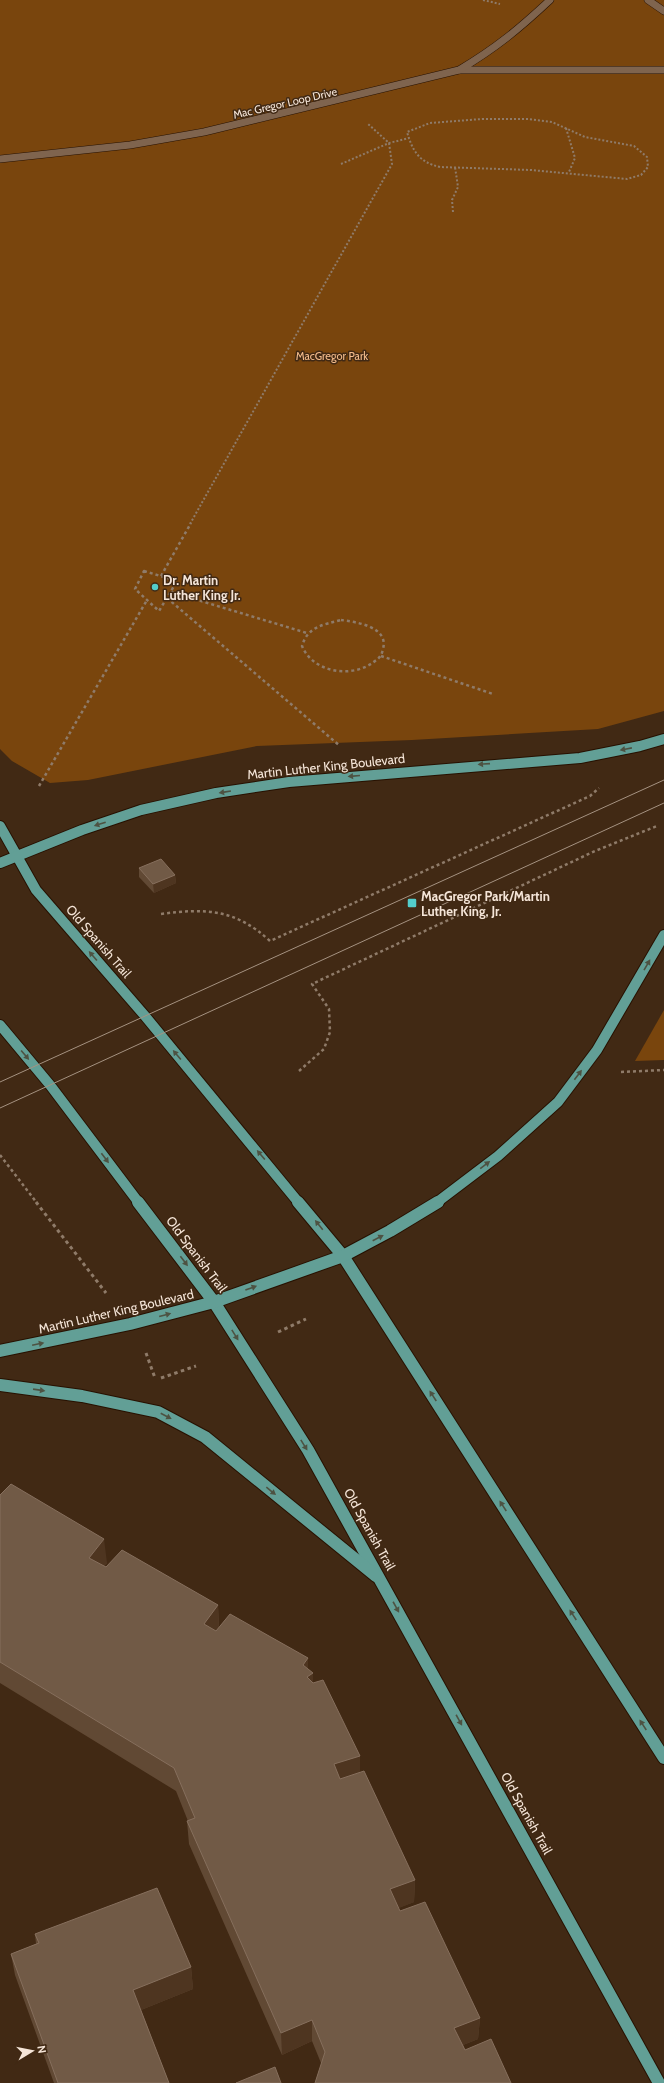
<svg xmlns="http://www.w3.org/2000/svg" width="664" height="2083" font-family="Cabin,sans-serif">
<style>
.green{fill:#79450d}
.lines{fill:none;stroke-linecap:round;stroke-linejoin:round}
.minor-casing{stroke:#271100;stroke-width:8}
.major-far1-casing{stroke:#271100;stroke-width:12}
.major-casing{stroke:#271100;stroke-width:14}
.path-far2{stroke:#8f7b69;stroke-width:2;stroke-dasharray:2 2;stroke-linecap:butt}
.path-far1{stroke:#8f7b69;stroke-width:2.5;stroke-dasharray:3 3;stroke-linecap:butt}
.path{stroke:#8f7b69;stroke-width:3;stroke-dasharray:3.5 3.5;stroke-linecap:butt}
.minor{stroke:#7f644e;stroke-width:7}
.major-far1{stroke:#629f96;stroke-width:10}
.major{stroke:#629f96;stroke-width:12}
.tram{stroke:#a59281;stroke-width:1}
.wall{fill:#614934}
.shaded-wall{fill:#4e3520}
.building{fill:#715a46;stroke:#866f5d}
.oneway{fill:#4d5242}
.poi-dot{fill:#53cdcb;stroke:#412914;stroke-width:1.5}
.labels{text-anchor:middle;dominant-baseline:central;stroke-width:3;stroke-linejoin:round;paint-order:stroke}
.far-street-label{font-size:11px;fill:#f5e5d8;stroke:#412914}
.far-park-label{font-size:11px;fill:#f5bd8d;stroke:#412914}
.poi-label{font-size:13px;font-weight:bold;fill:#f5e5d8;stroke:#412914;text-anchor:start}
.street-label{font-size:13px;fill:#f5e5d8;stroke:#412914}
</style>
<rect width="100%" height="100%" fill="#412914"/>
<g class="green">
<path d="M0,0H664V711L598,729L412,740L257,746L88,780L50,783L12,761L0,749Z"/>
<path d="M664,1010V1060L635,1061Z"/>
</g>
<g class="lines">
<g class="minor-casing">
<g id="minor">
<path d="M648,0L664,11"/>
<path d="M460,70H664"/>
<path d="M0,159L130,145L204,132L459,70C496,48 519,29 550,0"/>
</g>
</g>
<g class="major-far1-casing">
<g id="major-far1">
<path d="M0,826L36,890L145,1016L299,1203"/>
<path d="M0,863L82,830L141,810L216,793L289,782L580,758L640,746L664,739"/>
<path d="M0,1025L50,1085L139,1203"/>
<path d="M436,1203L498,1156L558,1102L597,1050L664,935"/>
</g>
</g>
<g class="major-casing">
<g id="major">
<path d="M138,1202L214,1302L308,1450L659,2083"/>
<path d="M298,1202L343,1256L664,1758"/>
<path d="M0,1351L130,1324L214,1302L343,1256L390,1231L438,1202"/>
<path d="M0,1385L82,1396L158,1412L205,1437L376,1576"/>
</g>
</g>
<g class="path-far2">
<path d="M483,0L500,4"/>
<path d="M482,119H528L552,122L585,137L634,146L647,157L648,167L641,175L627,179L531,170L440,167C419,162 413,152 407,132L430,123Z"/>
<path d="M566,128L575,158L569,172"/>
<path d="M341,164L389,143L409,138"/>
<path d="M453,212L452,200L458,187L455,167"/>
<path d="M190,524L392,164L389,143L367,123"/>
</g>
<g class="path-far1">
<path d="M144,571L177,581L159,611L135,589Z"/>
<path d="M161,576L191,523"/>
<path d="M171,592L307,633"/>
<path d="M167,598L340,746"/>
<path d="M341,620C357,622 389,627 383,649C382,654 380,658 375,661C353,679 313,673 302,646C308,626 323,625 341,620Z"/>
<path d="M381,656L493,694"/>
<path d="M39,786L147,600"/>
<path d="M161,914C206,908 235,909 270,941L590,796L599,788"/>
<path d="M299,1071L324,1049L330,1032L329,1009L312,984L595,851L657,826"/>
<path d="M621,1072L664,1070"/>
<path d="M0,1155L37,1203"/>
</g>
<g class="path">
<path d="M36,1202L106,1293"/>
<path d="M278,1332L306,1319"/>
<path d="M146,1353L155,1378"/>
<path d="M161,1378L196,1366"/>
</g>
<use href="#minor" class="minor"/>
<use href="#major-far1" class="major-far1"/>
<use href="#major" class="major"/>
<g class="tram">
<path d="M0,1082L664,780"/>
<path d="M0,1108L664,803"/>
</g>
</g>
<g class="wall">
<path d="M139,868L175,875L176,883L154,893L139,877Z"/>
<path d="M0,1495L107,1563L104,1566L106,1567L218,1605L219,1628L308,1658V1669L313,1683L360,1756V1772L415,1880L414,1902L398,1908L400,1911L480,2018L478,2039L463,2045L465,2050L511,2083L321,2063L312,2041L282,2055L189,1844L187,1821H188L176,1791L0,1683Z"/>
<path d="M35,1934L191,1967L193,1989L141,2010L169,2083H54L15,1975L11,1954L36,1944Z"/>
</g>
<g class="shaded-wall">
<path d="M175,875L176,883L154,893L153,884Z"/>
<path d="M104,1539L107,1563L92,1581L89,1558Z"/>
<path d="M218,1605L219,1629L205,1647L204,1624Z"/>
<path d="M308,1658V1676L313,1673V1696L303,1665Z"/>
<path d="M360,1756V1779L334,1787V1764Z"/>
<path d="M415,1880L414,1902L389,1912L390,1889Z"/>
<path d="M191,1967L193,1989L136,2012L133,1990Z"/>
<path d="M480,2018L478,2039L453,2049L454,2028Z"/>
<path d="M312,2020V2041L282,2055L281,2033Z"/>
</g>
<g class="building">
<path d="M161,859L175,875L153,884L139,868Z"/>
<path d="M11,1484L104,1539L89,1558L106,1567L122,1550L218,1605L204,1624L216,1631L230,1614L308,1658L303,1665L313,1673L307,1677L313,1683L323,1680L360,1756L334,1764L340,1779L364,1771L415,1880L390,1889L400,1911L425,1902L480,2018L454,2028L465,2050L491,2039L511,2083H315L325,2052L312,2020L281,2033L187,1821L195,1818L174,1768L0,1662V1495Z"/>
<path d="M157,1888L191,1967L133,1990L169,2083H58L11,1954L39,1943L35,1934Z"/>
<path d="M275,2067L281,2083H236Z"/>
</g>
<defs><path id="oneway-solid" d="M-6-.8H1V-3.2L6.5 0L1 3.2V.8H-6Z"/></defs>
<g class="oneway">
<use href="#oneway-solid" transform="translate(626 749) rotate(169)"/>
<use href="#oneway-solid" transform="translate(484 764) rotate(176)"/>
<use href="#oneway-solid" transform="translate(354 776) rotate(175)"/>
<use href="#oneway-solid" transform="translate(225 792) rotate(171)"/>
<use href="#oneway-solid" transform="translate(100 824) rotate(162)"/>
<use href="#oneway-solid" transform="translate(93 956) rotate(-131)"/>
<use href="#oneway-solid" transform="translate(647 965) rotate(-60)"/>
<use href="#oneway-solid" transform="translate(25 1055) rotate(50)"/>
<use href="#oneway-solid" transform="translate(177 1055) rotate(-130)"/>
<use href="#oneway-solid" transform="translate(578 1075) rotate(-53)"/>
<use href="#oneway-solid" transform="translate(261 1155) rotate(-130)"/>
<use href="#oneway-solid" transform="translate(105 1158) rotate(53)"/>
<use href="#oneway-solid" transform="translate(485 1165) rotate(-37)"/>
<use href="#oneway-solid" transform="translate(319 1225) rotate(-129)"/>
<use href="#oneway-solid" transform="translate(378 1238) rotate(-27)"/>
<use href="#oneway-solid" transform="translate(184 1261) rotate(53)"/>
<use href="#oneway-solid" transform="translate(251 1288) rotate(-20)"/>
<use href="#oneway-solid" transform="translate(165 1315) rotate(-15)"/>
<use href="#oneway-solid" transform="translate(235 1335) rotate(58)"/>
<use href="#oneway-solid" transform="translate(38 1344) rotate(-12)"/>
<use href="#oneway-solid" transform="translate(39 1390) rotate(8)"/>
<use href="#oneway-solid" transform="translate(433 1396) rotate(-123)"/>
<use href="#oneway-solid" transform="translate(166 1416) rotate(28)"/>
<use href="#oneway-solid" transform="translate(304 1445) rotate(58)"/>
<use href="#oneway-solid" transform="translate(271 1491) rotate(39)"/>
<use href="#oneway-solid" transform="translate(503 1506) rotate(-123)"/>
<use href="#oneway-solid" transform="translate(396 1607) rotate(61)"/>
<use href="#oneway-solid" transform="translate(573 1615) rotate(-123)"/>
<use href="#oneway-solid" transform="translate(459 1720) rotate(61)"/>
<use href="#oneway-solid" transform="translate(643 1725) rotate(-123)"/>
</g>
<g class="poi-dot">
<circle cx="155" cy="587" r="4"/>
<rect x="407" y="898" width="10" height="10" rx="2"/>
</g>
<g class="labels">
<g class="far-street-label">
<text transform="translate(285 103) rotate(-13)">Mac Gregor Loop Drive</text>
</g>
<g class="far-park-label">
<text x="332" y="356">MacGregor Park</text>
</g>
<g class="poi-label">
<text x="163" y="580">Dr. Martin<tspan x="163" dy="15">Luther King Jr.</tspan></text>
<text x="421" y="896">MacGregor Park/Martin<tspan x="421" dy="15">Luther King, Jr.</tspan></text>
</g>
<g class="street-label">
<text transform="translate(326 766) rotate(-6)">Martin Luther King Boulevard</text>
<text transform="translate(99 941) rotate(49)">Old Spanish Trail</text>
<text transform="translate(197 1254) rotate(53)">Old Spanish Trail</text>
<text transform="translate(116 1311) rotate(-13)">Martin Luther King Boulevard</text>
<text transform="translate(370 1529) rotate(61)">Old Spanish Trail</text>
<text transform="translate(527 1813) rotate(61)">Old Spanish Trail</text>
</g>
</g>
<g transform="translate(32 2051) rotate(80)" stroke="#412914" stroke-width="3" paint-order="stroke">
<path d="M0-3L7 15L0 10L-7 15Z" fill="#f5e5d8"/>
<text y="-6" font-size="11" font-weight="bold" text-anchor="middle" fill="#f5e5d8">N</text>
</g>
</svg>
